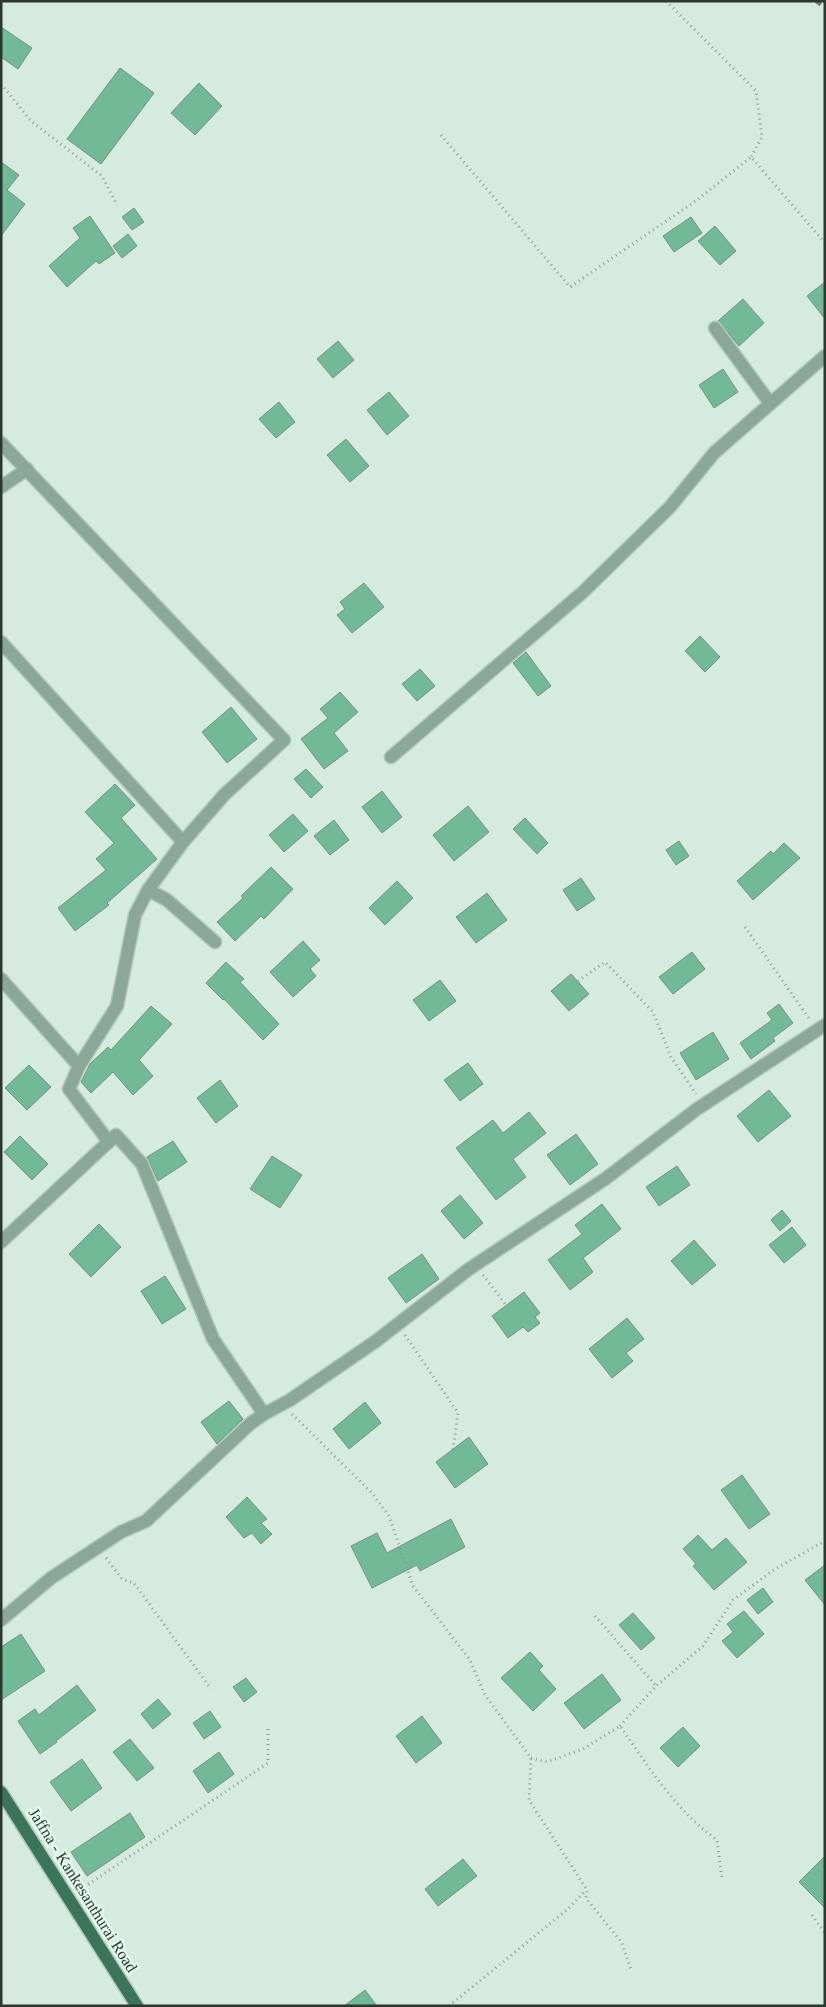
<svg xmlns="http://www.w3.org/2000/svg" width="826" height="2007" font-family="'Times New Roman',serif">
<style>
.building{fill:#72ba97;stroke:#7a8f83}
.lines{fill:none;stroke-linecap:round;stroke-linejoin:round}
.street-casing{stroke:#b3c7bc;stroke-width:15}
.primary-casing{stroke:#b3c7bc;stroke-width:15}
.path{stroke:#8c9c93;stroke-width:3;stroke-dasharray:1 4;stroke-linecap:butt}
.street{stroke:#8aa898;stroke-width:12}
.primary{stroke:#3a7559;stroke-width:12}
.rail{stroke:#6e7c75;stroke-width:4;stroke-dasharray:6 6;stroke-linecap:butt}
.labels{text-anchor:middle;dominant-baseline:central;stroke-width:5;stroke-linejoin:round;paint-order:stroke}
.street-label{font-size:16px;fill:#2d3631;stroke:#e2f9ec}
</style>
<rect width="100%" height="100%" fill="#d5ebdf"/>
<g class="building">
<path d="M1,27L32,48L18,69L1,57Z"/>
<path d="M120,68L154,93L101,164L67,139Z"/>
<path d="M199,83L222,106L195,135L171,113Z"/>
<path d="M1,162L19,175L7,190L25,204L1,236Z"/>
<path d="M134,208L144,222L132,230L122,217Z"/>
<path d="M90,216L115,253L99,264L96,261L67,287L49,266L80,238L73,228Z"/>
<path d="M691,217L702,233L674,252L663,236Z"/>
<path d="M715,226L736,251L720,265L698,241Z"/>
<path d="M128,234L137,246L122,258L113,246Z"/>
<path d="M825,282V319L807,296Z"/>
<path d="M743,299L764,323L739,346L718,321Z"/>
<path d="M338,341L354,360L333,378L317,359Z"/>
<path d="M723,369L738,392L714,408L699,385Z"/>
<path d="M389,392L409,416L387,435L367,410Z"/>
<path d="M279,402L295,422L276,438L259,419Z"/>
<path d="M346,439L369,466L350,482L327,455Z"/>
<path d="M364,583L384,607L352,633L337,615L345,609L340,602Z"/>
<path d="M700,636L720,657L705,672L685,651Z"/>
<path d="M526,652L551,686L538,696L513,663Z"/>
<path d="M420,669L435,686L417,701L402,684Z"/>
<path d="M340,692L358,712L334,733L348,751L324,769L301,739L328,718L320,709Z"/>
<path d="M231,707L257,739L227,763L202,732Z"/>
<path d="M306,769L323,787L311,798L294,779Z"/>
<path d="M115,784L135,805L121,818L157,859L107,903L109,905L75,931L58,908L106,870L96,859L114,843L85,812Z"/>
<path d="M382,791L402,817L382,833L362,807Z"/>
<path d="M468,806L489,832L454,861L433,835Z"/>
<path d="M293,814L308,831L284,852L269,835Z"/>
<path d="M525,818L548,843L537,854L513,829Z"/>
<path d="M334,820L349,840L330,855L314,836Z"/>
<path d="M679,841L689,856L676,865L666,850Z"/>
<path d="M784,843L800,858L753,900L737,881L771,851L773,854Z"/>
<path d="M271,867L293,889L264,919L261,916L235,941L217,922L243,898L241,896Z"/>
<path d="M581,878L595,899L577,911L563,890Z"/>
<path d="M397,881L413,898L385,925L369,908Z"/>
<path d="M487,893L507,920L476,943L456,917Z"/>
<path d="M303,941L320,960L310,969L316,976L293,997L270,972Z"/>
<path d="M692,952L705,969L673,994L659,977Z"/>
<path d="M226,962L244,979L240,982L279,1024L263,1040L224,999L223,1000L206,983Z"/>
<path d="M571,974L589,994L569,1011L551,991Z"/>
<path d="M440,980L456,1001L429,1021L413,1000Z"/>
<path d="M779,1004L793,1023L773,1038L775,1041L751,1059L740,1043L772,1020L767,1013Z"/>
<path d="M151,1006L172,1024L139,1060L153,1076L133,1095L113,1072L91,1093L81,1082L90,1064L108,1047L111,1050Z"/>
<path d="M713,1032L729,1059L696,1080L680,1053Z"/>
<path d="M468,1063L483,1084L460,1101L444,1080Z"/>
<path d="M29,1065L51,1087L27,1110L5,1088Z"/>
<path d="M220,1080L238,1106L216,1123L197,1098Z"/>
<path d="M769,1090L791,1116L758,1142L737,1116Z"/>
<path d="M529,1112L546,1133L513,1159L526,1177L496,1200L456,1148L493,1120L503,1133Z"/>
<path d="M576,1134L598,1164L570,1185L547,1155Z"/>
<path d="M20,1136L48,1164L32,1180L4,1152Z"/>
<path d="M173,1141L187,1162L158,1181L147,1157Z"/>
<path d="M272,1156L302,1175L280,1208L250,1189Z"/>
<path d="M677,1166L690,1185L659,1206L646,1187Z"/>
<path d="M460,1195L483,1223L464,1239L441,1211Z"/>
<path d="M602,1204L621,1229L583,1258L593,1272L570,1290L548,1260L582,1234L575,1225Z"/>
<path d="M782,1210L791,1221L780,1231L771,1220Z"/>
<path d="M99,1224L121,1247L91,1277L69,1254Z"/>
<path d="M792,1227L806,1245L784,1263L769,1245Z"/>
<path d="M694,1240L716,1265L692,1285L671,1261Z"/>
<path d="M422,1254L439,1279L406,1303L388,1278Z"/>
<path d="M165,1276L186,1309L162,1324L141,1291Z"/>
<path d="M524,1292L540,1313L535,1317L540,1323L528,1332L523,1327L508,1338L492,1316Z"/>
<path d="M627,1318L644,1339L626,1353L633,1361L612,1378L589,1349Z"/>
<path d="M229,1401L243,1419L217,1444L201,1422Z"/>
<path d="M365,1402L381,1423L349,1449L333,1429Z"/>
<path d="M469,1437L488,1464L455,1488L436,1462Z"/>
<path d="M742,1475L770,1514L749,1529L721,1490Z"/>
<path d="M247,1497L267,1519L261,1523L272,1534L261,1544L252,1533L244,1538L226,1517Z"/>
<path d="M451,1519L465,1547L420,1571L417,1565L372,1588L351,1546L377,1533L387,1553Z"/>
<path d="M698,1535L712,1550L726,1538L747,1562L714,1590L693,1566L696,1564L683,1549Z"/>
<path d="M825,1565V1605L805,1580Z"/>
<path d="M763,1588L773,1602L758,1614L747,1600Z"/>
<path d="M744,1611L764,1634L737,1658L722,1641L733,1632L727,1624Z"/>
<path d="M633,1613L655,1638L641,1650L619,1625Z"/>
<path d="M21,1634L45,1671L1,1700V1647Z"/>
<path d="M530,1652L543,1666L539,1670L556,1689L533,1711L501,1678Z"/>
<path d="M602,1674L621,1700L584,1729L564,1703Z"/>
<path d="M246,1678L257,1692L244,1702L233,1687Z"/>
<path d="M77,1685L96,1710L56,1741L57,1742L40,1754L18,1721L35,1709L39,1715Z"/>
<path d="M158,1699L171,1714L153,1729L141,1714Z"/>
<path d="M210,1711L221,1727L204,1739L193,1723Z"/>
<path d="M422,1716L442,1743L416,1763L396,1736Z"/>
<path d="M683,1727L700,1746L678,1767L660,1748Z"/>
<path d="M130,1739L154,1768L137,1781L113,1752Z"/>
<path d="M219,1752L234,1774L208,1793L193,1771Z"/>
<path d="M82,1759L102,1788L71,1811L50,1782Z"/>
<path d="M130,1813L145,1837L87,1876L71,1852Z"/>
<path d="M825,1856V1908L799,1882Z"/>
<path d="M463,1859L477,1876L438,1906L425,1889Z"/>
<path d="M365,1990L377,2006H344Z"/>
</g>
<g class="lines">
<g class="street-casing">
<g id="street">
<path d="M715,328L770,403"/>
<path d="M1,443L284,740L224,795L183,842L148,890L135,915L117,1006L79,1066L69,1089L109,1142"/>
<path d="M1,487L27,469"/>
<path d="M1,642L183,842"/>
<path d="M391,757L583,592L670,507L714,453L825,356"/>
<path d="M148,890L167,900L215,942"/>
<path d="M1,979L79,1066"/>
<path d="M1,1242L116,1135L142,1164L213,1339L264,1414"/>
<path d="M1,1620L51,1578L121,1532L146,1521L251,1423L264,1414L290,1400L376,1341L469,1269L605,1179L697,1109L825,1025"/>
</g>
</g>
<g class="primary-casing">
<path id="primary" d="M1,1792L137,2006"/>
</g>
<g class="path">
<path d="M666,1L756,91L762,137L751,157"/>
<path d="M1,84L31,121L102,176L117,205"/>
<path d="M441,135L570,287L697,200L751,157L825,243"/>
<path d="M745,927L810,1020"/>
<path d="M578,981L605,962L653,1012L671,1057L696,1094"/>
<path d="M483,1275L506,1305"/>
<path d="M405,1335L458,1413L453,1449"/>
<path d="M292,1414L372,1493L389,1516L413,1586L470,1660L485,1695L531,1758L529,1800L587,1890L586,1898L622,1943L631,1970"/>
<path d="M106,1558L122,1579L134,1583L211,1689"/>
<path d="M595,1616L656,1686"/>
<path d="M620,1726L656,1686L703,1646L733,1600L775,1569L825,1541"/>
<path d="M531,1758L547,1762L583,1749L620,1726C648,1766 676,1811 717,1840L722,1878"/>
<path d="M80,1890L268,1763V1728"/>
<path d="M812,1915L825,1933"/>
<path d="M449,2006L568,1909L586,1890"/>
</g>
<use href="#street" class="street"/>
<use href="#primary" class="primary"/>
<path class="rail" d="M816,1L825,8"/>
</g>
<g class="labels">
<g class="street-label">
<text transform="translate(83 1890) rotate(58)">Jaffna - Kankesanthurai Road</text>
</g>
</g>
<rect width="826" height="2007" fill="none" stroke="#2d3631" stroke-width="5"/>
</svg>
